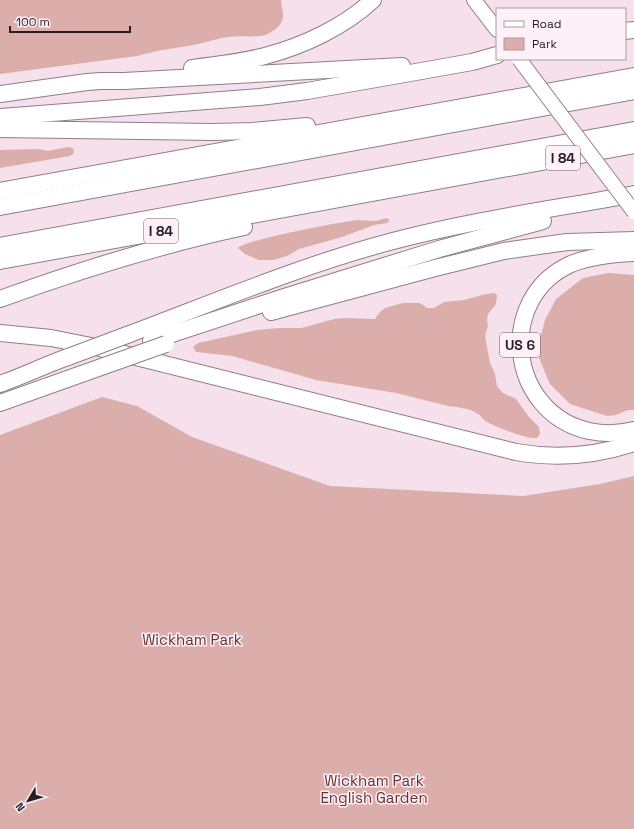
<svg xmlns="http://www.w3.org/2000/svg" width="634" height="829" font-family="'Space Grotesk',sans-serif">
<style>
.green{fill:#dbaeac}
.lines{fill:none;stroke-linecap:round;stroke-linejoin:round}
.major-casing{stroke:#917d88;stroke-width:16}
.highway-casing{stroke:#917d88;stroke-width:18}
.major{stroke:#fff;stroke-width:14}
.highway{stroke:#fff;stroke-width:16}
.major-bridge-casing{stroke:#917d88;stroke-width:16;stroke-linecap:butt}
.highway-bridge-casing{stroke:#917d88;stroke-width:18;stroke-linecap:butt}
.major-bridge{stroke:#fff;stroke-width:14}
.highway-bridge{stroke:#fff;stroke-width:16}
.labels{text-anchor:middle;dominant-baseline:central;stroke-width:3;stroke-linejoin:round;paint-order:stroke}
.shield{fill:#fdf0f7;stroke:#665d63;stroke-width:1}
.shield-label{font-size:14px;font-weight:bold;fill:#261e23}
.park-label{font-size:15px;fill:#6b2f2f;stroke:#fdf0f7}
</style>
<rect width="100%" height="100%" fill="#f5e0eb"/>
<g class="green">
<path d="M0,0H281C281,6 285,15 282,21C280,27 271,33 265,35C253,38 241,35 228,37C218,38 208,42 198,44C178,48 157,50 137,56L0,74Z"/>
<path d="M68,147L73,148L74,152L73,154L70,156L0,168V150L38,149L48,151Z"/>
<path d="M386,218L390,220L387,223L374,225L342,237L299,249L287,256L274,260H259L245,254L238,248C248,239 341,222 358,220C363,220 368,221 374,221C378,221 382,219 386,218Z"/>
<path d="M608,273L634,275V410H628L616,415L607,416L570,404L550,384L536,351V342L542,332L545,320L556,299L583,278Z"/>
<path d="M495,293L497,295L496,304L488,314L487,320L488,326L485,336L490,363L495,374L497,386L503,393L516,399L529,417L539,427L540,434L537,438C526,439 497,427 487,422C483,420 481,416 478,414C469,408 458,407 448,406L396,393L316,380L232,356L196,352L193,347L198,343L257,330L279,328H302L334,319L345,318L375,319L380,312L385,308L403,303H420L427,308H434L444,302L464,300L486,294Z"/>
<path d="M102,397L137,406L192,437L330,486L523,496L600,484L634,476V829H0V435Z"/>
</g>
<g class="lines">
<g class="major-casing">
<path id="major" d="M474,0L497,30"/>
</g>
<g class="highway-casing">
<g id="highway">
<path d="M625,31L634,30"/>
<path d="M192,68C216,65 241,62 265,56C303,46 344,27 373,0"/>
<path d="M0,94L87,82L101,81H124L402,66"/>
<path d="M0,117L260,97L307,91L382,78L472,62L497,55"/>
<path d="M0,129L213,132L252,131L307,126"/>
<path d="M0,191L634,76"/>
<path d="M0,207L634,91"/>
<path d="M0,246L634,130"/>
<path d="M634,253C613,254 591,256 571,264C495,298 508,413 589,431C604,434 619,434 634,430"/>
<path d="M0,261L634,145"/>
<path d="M0,299C80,270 160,245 244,227"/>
<path d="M271,312L435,268L504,251L567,242L634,240"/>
<path d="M0,333L51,338L96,347L516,452C556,459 595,456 634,443"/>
<path d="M127,335C215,302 302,265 393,241C472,220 554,209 634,194"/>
<path d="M151,341L284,297L439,249L543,221"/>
<path d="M0,384C23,376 45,365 68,357"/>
<path d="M0,403L104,366"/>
</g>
</g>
<use href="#major" class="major"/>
<use href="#highway" class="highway"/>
<g class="major-bridge-casing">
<path id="major-bridge" d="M519,59L634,212"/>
</g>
<g class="highway-bridge-casing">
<g id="highway-bridge">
<path d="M68,357L127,335"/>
<path d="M104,366L166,344"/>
</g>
</g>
<use href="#major-bridge" class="major-bridge"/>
<use href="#highway-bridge" class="highway-bridge"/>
</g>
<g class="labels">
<g class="shield">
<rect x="546" y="146" width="34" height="24" rx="3"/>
<rect x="144" y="219" width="34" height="24" rx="3"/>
<rect x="500" y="333" width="40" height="24" rx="3"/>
</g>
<g class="shield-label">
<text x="563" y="158">I 84</text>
<text x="161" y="231">I 84</text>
<text x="520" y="345">US 6</text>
</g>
<g class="park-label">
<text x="192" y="639">Wickham Park</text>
<text x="374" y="780">Wickham Park<tspan x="374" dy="17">English Garden</tspan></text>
</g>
</g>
<rect x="496" y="8" width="130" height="52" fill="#fdf0f7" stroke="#a79ca2"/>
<rect x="504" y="21" width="20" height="6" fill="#ffffff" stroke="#a79ca2"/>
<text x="532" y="28" font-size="12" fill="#261e23">Road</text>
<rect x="504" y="38" width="20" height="12" fill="#dbaeac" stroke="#a79ca2"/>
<text x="532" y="48" font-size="12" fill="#261e23">Park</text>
<g transform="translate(28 801) rotate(232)" stroke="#fdf0f7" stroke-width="3" paint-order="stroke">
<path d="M0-3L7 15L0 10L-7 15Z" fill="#261e23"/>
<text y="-6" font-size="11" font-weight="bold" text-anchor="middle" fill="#261e23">N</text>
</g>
<path d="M10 26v6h120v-6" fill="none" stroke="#261e23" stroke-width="2"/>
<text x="16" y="26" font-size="12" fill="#261e23" stroke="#fdf0f7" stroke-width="3" paint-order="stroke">100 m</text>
</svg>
